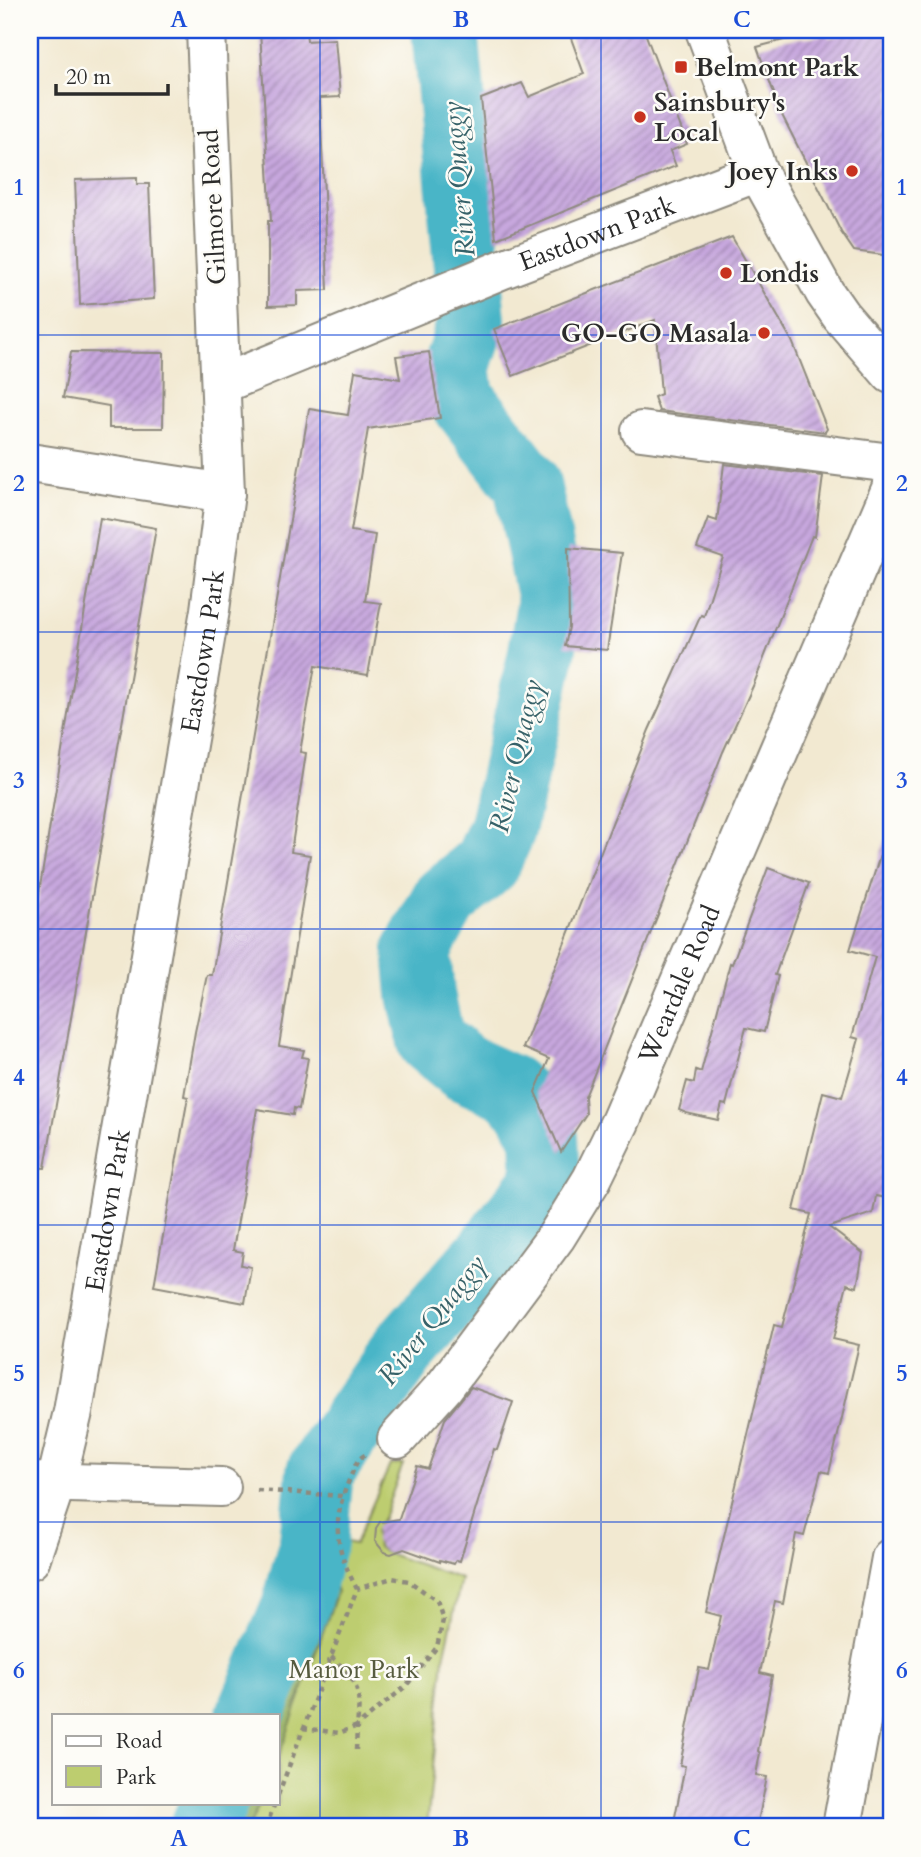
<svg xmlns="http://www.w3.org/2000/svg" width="921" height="1857" font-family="Cardo,serif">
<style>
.green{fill:#bdcd6f;stroke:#747c4d;stroke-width:2}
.forest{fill:url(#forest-firs);stroke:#606e46;stroke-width:2}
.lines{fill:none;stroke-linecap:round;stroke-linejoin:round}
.river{stroke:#4ab5c7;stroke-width:68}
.building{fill:url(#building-hatch)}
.minor-casing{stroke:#8e8a7e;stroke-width:42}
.highway-casing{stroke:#8e8a7e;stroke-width:42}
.path{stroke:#8e8a7e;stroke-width:4.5;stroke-dasharray:5 5;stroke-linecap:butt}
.minor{stroke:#fff;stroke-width:38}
.highway{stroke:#fff;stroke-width:38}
.grid{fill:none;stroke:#1d4ed8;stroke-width:2;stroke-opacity:0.55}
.poi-dot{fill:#c8321e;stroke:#fdfcf7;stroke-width:2.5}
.labels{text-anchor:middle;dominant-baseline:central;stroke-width:5;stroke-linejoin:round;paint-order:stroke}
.poi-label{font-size:26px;font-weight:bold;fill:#2b2b2b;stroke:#fdfcf7;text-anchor:start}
.street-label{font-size:26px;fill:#2b2b2b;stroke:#fdfcf7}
.park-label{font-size:26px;fill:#575c3f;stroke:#fdfcf7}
.water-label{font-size:28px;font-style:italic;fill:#376269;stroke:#fdfcf7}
.neatline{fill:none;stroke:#1d4ed8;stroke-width:2.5}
.grid-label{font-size:23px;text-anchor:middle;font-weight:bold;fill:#1d4ed8}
</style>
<defs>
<pattern id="forest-firs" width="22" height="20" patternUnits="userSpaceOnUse" patternTransform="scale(1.75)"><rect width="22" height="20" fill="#96b062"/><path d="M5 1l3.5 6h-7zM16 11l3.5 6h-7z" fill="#7b8f51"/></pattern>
<pattern id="building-hatch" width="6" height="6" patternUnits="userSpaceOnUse" patternTransform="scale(1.75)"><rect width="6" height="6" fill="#c7a7de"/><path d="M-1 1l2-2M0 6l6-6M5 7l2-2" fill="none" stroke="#a288b4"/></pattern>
</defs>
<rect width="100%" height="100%" fill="#fdfcf7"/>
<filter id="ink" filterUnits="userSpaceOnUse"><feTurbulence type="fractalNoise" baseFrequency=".0143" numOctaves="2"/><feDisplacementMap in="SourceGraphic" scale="14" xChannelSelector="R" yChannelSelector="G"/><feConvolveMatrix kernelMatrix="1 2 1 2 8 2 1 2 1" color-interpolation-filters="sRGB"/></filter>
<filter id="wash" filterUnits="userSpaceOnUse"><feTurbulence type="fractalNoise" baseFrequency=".00686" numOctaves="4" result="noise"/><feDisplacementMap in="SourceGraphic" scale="28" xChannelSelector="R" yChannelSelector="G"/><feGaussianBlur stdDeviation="1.57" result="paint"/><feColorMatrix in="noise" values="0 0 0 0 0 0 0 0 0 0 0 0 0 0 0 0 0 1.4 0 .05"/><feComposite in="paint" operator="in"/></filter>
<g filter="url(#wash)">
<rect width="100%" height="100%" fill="#f2e9d1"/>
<path class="green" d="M403,1464L383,1518L375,1532L377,1546L384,1552L461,1579L444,1658L427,1827H194L204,1803H278V1715H243L292,1575L301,1532L355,1544L390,1465Z"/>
<g class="forest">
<path d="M323,1551L337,1592L278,1759V1715H254L288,1624L310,1552Z"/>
<path d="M215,1803H260L249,1827H204Z"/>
</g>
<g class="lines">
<g class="river">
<path d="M250,1715L295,1608L313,1542L320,1472L404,1349L488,1254L546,1180L544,1137L529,1107L509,1088L464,1068L431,1041L421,994L417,950L445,899L487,863L502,829L541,658L551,599L527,484L461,398L457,365L472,320L445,30"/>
<path d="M204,1827L214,1803"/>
</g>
</g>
<g id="blocks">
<g class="building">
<path d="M260,30H306L307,41L335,39L340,97L320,98L328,290L297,291V305L268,306V221H271Z"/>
<path d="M568,30H644L687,144L670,151L676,166L496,239L481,99L522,83L529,97L584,74Z"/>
<path d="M868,30L869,35L891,32V256L854,251L841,232L782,115L757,47L784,40L828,35L829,38Z"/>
<path d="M137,178V184H149L154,299L80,305L75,180Z"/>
<path d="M732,237L792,341L827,429L825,432L659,411L654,397L661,394L655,320L513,376L494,329Z"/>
<path d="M71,352L164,353L163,428H109V406L63,398Z"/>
<path d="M429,352L440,418L368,429L351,531L375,535L365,601L381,603L368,675L315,666L300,752L306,753L291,852L310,855L279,1046L304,1050L302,1057L308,1058L299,1109L294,1108L293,1115L257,1109L233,1250L243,1252L241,1265L251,1267L245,1303L154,1286L188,1097L184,1096L195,1032L207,975H212L309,409L348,415L355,371L400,379L396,356Z"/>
<path d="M724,464L823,476L815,537L812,536L753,686L723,752L585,1097L586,1114L561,1152L535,1092L549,1059L523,1048L649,730L701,615L704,616L723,557L697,548L708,518L717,521Z"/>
<path d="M100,518L156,528L45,1168L30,1167V948Z"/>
<path d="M568,548L622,553L607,650L565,646L569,627Z"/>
<path d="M885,840L891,841V1199L876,1196L873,1213L829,1227L863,1253L857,1287L847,1284L833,1339L859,1345L829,1473L821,1471L804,1536L796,1534L783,1603L775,1601L760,1673L772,1676L758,1751L760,1753L756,1775L767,1777L757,1827H673L685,1766L680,1765L699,1668L709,1670L721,1616L706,1612L774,1325L782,1327L811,1214L794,1210L823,1092L842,1097L859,1039L852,1037L875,957L850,950Z"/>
<path d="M768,868L809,883L775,975L778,976L764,1032L746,1028L726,1105L722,1104L718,1120L686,1113L679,1110L687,1081L694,1083L696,1070L701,1072L730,963L732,964Z"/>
<path d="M471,1387L513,1402L497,1450L494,1449L460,1561L456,1560L454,1564L440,1560V1562L404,1549L391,1554L384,1552L375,1541L376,1528L380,1522L399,1519L417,1466L428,1469L445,1419Z"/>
</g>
</g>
</g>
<g filter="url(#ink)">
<use href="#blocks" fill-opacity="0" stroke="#8e8a7e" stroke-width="2"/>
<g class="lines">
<g class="minor-casing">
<g id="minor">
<path id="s1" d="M222,384L503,269L758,172"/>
<path d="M641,431L891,463"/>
<path d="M30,463L225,493"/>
<path id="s2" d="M397,1439L444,1387L556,1237L592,1179L620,1122L891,489"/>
<path d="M31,1482L221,1487"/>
<path id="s3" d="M30,1560L56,1483L73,1412L210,610L225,493L206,30"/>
<path d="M842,1827L891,1558"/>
</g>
</g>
<g class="highway-casing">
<path id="highway" d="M705,30L758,172L825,293L841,316L891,374"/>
</g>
<g class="path">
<path d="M257,1490L342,1496"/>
<path d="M303,1728L339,1733L357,1726C361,1691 359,1680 331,1657"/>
<path d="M356,1750L357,1726L406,1686L437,1647L443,1620L437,1601L409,1581L392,1578L357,1589"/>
<path d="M278,1795L357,1589C335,1548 331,1522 350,1478C354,1469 356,1459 365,1455"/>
<path d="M266,1827L275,1803"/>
</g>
<use href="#minor" class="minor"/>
<use href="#highway" class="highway"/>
</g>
</g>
<path class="grid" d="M320,30V1827M601,30V1827M30,335H891M30,632H891M30,929H891M30,1225H891M30,1522H891"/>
<g class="poi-dot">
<rect x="674" y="60" width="14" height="14" rx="3.5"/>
<circle cx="640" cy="117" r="7"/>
<circle cx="852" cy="171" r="7"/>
<circle cx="726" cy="273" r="7"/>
<circle cx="764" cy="333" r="7"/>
</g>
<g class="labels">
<g class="poi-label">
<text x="695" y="67">Belmont Park</text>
<text x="654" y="102">Sainsbury's<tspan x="654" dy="30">Local</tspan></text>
<text x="838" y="171" text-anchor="end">Joey Inks</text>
<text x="740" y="273">Londis</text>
<text x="750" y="333" text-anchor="end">GO-GO Masala</text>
</g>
<g class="street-label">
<text transform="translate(213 207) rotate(-93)">Gilmore Road</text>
<text stroke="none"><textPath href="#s1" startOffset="404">Eastdown Park</textPath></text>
<text stroke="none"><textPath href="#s3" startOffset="926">Eastdown Park</textPath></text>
<text stroke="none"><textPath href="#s2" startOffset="539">Weardale Road</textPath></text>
<text stroke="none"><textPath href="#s3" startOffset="359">Eastdown Park</textPath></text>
</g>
<g class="park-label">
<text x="354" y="1669">Manor Park</text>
</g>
<g class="water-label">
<text transform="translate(459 179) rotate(-95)">River Quaggy</text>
<text transform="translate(516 756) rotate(-77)">River Quaggy</text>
<text transform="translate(432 1320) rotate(-52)">River Quaggy</text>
</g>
</g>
<rect width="921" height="1857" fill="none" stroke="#fdfcf7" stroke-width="77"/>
<rect x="52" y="1714" width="228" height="91" fill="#fdfcf7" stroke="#a9a8a5" stroke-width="2"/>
<rect x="66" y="1736" width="35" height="10" fill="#ffffff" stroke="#a9a8a5" stroke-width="2"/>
<text x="116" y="1748" font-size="21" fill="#2b2b2b">Road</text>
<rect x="66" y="1766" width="35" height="21" fill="#bdcd6f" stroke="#a9a8a5" stroke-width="2"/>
<text x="116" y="1784" font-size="21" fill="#2b2b2b">Park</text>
<path d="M56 84v10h112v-10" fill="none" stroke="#2b2b2b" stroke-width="3.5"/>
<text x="66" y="84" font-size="21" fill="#2b2b2b" stroke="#fdfcf7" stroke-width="5" paint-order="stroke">20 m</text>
<rect x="38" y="38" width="845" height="1780" class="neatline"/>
<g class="grid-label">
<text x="179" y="27">A</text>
<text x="461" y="27">B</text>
<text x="742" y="27">C</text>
<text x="19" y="195">1</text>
<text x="902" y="195">1</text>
<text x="19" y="491">2</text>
<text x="902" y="491">2</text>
<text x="19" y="788">3</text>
<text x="902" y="788">3</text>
<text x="19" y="1085">4</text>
<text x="902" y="1085">4</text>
<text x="19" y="1381">5</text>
<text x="902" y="1381">5</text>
<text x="19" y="1678">6</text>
<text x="902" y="1678">6</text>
<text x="179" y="1846">A</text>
<text x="461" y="1846">B</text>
<text x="742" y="1846">C</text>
</g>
</svg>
